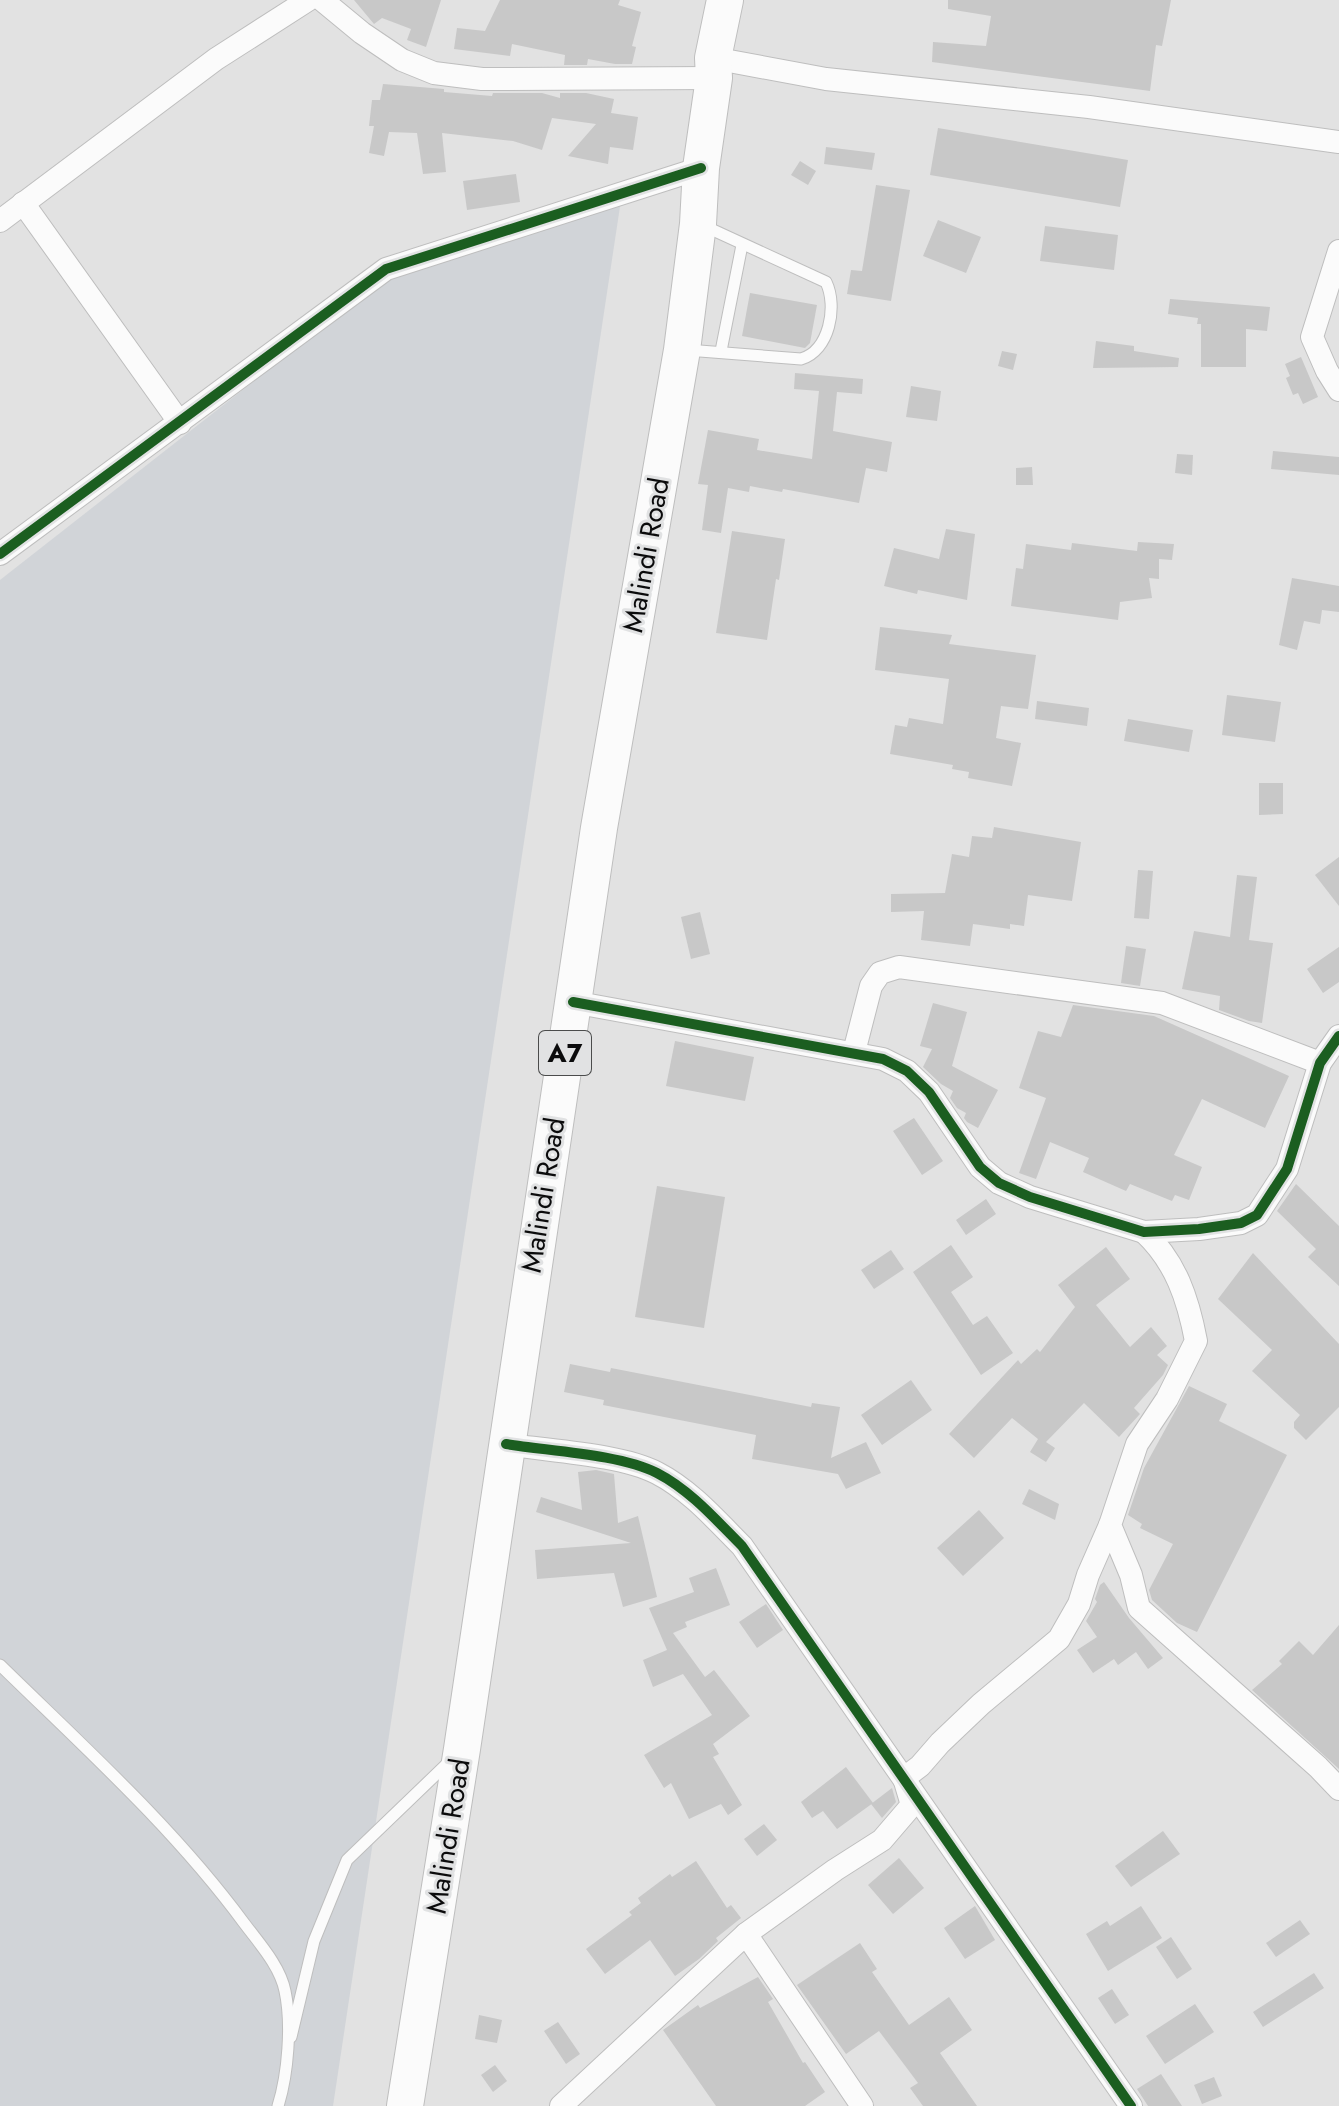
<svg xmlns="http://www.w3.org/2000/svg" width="1339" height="2106" font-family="Jost,sans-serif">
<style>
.built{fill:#d1d4d8}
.building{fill:#c8c8c8}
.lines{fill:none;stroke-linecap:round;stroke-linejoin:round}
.service-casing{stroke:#bebebe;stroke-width:13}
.minor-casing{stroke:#bebebe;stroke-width:24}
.trunk-casing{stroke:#bebebe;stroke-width:38}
.service{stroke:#fbfbfb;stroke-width:11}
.minor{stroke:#fbfbfb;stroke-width:22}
.trunk{stroke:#fbfbfb;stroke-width:36}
.cycleway-casing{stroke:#e1e2e3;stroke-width:15}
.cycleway{stroke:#1b5e20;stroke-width:10}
.labels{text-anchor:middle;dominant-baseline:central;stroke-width:6;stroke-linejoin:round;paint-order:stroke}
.shield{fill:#e1e2e3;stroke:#4b4c4c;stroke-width:2}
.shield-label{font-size:26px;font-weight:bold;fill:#0b0b0c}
.street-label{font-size:28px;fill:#0b0b0c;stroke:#e1e2e3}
</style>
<rect width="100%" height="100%" fill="#e2e2e2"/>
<path class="built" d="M621,200L333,2106H0V580L388,276Z"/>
<g class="building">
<path d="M354,0H441L426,47L407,40L411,29L382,18L374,24Z"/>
<path d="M500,0H620L618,5L641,12L632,46L636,47L632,64H615L588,59L587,65H564L565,55L512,44L510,56L454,49L457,28L485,31Z"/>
<path d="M948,0H1171L1162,46L1156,45L1150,91L932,62L933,42L986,46L991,16L948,9Z"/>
<path d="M383,84L444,89V92L492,96L493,93H542L560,98V93H586L614,99L611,113L638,117L633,150L610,147L608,164L568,156L596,124L552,118L542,150L513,141L442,133L446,172L423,174L417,133L389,132L384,156L369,153L374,126H369L372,100H380Z"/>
<path d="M938,128L1128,160L1120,207L930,175Z"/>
<path d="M826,147L875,153L872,170L824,164Z"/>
<path d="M800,161L816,171L808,185L791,175Z"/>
<path d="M516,174L520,202L467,210L463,181Z"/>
<path d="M876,185L910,190L891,301L847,294L851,270L862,271Z"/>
<path d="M938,220L981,237L966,273L923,256Z"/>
<path d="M1045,226L1118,235L1114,270L1040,261Z"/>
<path d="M750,293L817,305L810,343L805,348L742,336Z"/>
<path d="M1170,299L1270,307L1267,331L1246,329V367H1201V324H1197L1198,318L1168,314Z"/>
<path d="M1096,341L1134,346V351L1179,358L1178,367L1093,368Z"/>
<path d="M1002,351L1017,354L1013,370L998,366Z"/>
<path d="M1301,357L1318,397L1303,404L1298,393L1293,395L1286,378L1290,376L1285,364Z"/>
<path d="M795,373L863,379L862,394L837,392L833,431L892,442L887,472L866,468L859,503L783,489L782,492L750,486L749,492L728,488L721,533L702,530L708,485L698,484L708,430L759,439L757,450L812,459L819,391L794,389Z"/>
<path d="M911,386L941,391L937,421L906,417Z"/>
<path d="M1273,451L1339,457V475L1271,469Z"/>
<path d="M1177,454L1193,455L1192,475L1175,473Z"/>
<path d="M1032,467L1033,485H1016V468Z"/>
<path d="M946,529L975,534L967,600L918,590L917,594L884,586L894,548L939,559Z"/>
<path d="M732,531L785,539L779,580L776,579L767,640L716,633Z"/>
<path d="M1138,542L1174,544L1172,560L1159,559V579L1149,578L1152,598L1120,602L1118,620L1011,606L1016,568L1023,569L1026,544L1071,550L1072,543L1137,551Z"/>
<path d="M1292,578L1339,586V612L1322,610L1320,624L1304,621L1297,650L1279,645Z"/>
<path d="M880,627L952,635L949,644L1036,655L1028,709L1001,706L996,738L1021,743L1012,786L968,778L969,772L952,769L953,765L890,754L895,725L907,727L909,718L943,724L949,679L875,670Z"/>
<path d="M1227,695L1281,702L1275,742L1222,735Z"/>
<path d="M1037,701L1089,708L1087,726L1035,719Z"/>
<path d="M1128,719L1193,730L1189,752L1124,741Z"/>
<path d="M1259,783H1283V814L1259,815Z"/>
<path d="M994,827L1081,842L1072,901L1028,895L1024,926L1010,924V929L973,924L970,946L921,940L924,911L891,912V894L945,893L952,854L969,857L972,836L992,838Z"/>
<path d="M1339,857V906L1315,875Z"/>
<path d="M1138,870L1153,871L1149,919L1134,918Z"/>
<path d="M1237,875L1257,877L1249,940L1273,943L1262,1023L1249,1021L1219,1010L1220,996L1182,989L1194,931L1230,937Z"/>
<path d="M700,912L710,954L691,959L681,917Z"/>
<path d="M1126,946L1146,949L1140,986L1121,983Z"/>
<path d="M1339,947V982L1323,993L1307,969Z"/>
<path d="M933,1003L967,1012L952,1066L998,1090L978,1128L967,1122L964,1118L966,1113L957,1108L950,1098L953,1091L941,1084L923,1067L932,1049L920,1046Z"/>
<path d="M1073,1005L1154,1016L1289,1076L1265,1128L1202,1099L1174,1155L1202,1167L1189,1200L1175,1195L1172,1201L1130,1184L1126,1191L1083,1172L1089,1158L1050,1142L1036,1179L1019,1173L1046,1098L1019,1088L1038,1031L1061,1037Z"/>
<path d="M675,1041L754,1057L745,1101L666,1086Z"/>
<path d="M914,1118L943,1161L922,1175L893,1131Z"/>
<path d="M1296,1184L1339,1226V1286L1308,1257L1316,1249L1277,1211Z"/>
<path d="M657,1186L725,1197L704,1328L635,1317Z"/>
<path d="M986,1199L996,1214L966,1235L956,1220Z"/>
<path d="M951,1245L973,1277L951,1292L973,1325L987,1316L1013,1353L981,1375L913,1272Z"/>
<path d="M1106,1247L1130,1279L1096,1305L1130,1347L1151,1327L1167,1346L1157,1355L1168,1365L1163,1375L1134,1408L1140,1414L1119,1437L1084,1403L1046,1442L1055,1448L1046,1462L1030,1452L1038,1439L1012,1418L974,1458L949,1434L1018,1360L1021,1364L1037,1349L1040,1352L1075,1307L1058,1285Z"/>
<path d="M891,1250L904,1269L874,1289L861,1270Z"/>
<path d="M1253,1253L1339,1344V1407L1306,1440L1294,1428V1422L1300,1415L1252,1371L1272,1350L1218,1299Z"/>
<path d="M570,1364L610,1372L611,1368L811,1407L812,1403L840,1407L831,1458L866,1442L881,1473L846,1489L838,1474L752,1459L756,1435L603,1405L604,1400L564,1392Z"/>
<path d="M911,1380L932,1410L882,1445L861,1415Z"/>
<path d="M1189,1386L1227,1404L1219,1421L1287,1455L1197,1632L1177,1623L1152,1600L1149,1590L1173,1544L1140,1528L1142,1524L1128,1515L1144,1468Z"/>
<path d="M596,1470L614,1474L618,1523L638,1516L657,1597L623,1607L614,1573L537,1579L535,1550L631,1543L536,1512L541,1497L582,1510L578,1472Z"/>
<path d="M1029,1489L1059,1504L1055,1520L1022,1504Z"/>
<path d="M979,1510L1004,1538L963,1576L937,1548Z"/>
<path d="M716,1568L730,1605L685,1622L687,1627L673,1633L705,1677L714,1670L750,1716L713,1744L719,1754L713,1757L742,1805L728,1815L721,1804L689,1819L671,1783L664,1788L644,1755L712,1715L683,1674L653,1687L643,1660L667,1650L649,1608L694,1592L689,1578Z"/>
<path d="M1104,1582L1129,1618L1163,1658L1148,1669L1136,1652L1118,1665L1114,1659L1093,1673L1077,1650L1097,1637L1086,1621L1097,1602L1095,1599L1100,1585Z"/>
<path d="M766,1604L783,1630L757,1648L739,1622Z"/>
<path d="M1339,1625V1769L1252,1690L1282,1664L1279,1661L1299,1641L1313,1655Z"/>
<path d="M846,1767L873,1803L837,1829L823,1811L812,1818L801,1802Z"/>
<path d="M892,1788L896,1802L882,1818L871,1804Z"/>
<path d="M764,1824L777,1840L757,1856L744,1839Z"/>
<path d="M1163,1831L1180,1854L1131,1887L1115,1866Z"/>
<path d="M899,1858L924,1888L893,1914L868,1885Z"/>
<path d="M696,1861L727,1908L731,1905L741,1918L716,1938L718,1941L699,1959L675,1976L650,1940L605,1974L586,1949L632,1915L629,1912L641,1903L638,1898L670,1874L672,1877Z"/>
<path d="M975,1906L995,1940L965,1959L944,1928Z"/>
<path d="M1141,1906L1162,1938L1108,1971L1086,1934L1107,1921L1110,1926Z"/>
<path d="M1300,1920L1310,1934L1276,1957L1266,1943Z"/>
<path d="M1171,1937L1192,1969L1177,1979L1156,1947Z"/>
<path d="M860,1943L877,1969L872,1972L909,2025L949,1997L972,2030L940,2053L977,2106H923L910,2088L918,2083L879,2031L846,2054L797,1985Z"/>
<path d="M1314,1973L1324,1988L1263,2027L1253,2012Z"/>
<path d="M758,1977L773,1999L768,2002L803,2063L805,2062L825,2092L805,2106H716L663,2030L698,2005L700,2008Z"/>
<path d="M1112,1989L1129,2015L1115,2024L1098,1998Z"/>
<path d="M1195,2004L1214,2032L1165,2064L1146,2036Z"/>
<path d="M479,2015L502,2020L497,2043L475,2039Z"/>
<path d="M558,2022L580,2054L566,2064L544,2031Z"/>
<path d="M495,2065L507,2081L493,2092L481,2075Z"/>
<path d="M1161,2074L1182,2106H1148L1137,2089Z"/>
<path d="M1214,2077L1222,2096L1202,2104L1194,2085Z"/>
</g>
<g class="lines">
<g class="service-casing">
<g id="service">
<path d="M687,350L801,359C829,351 838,307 826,282L702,225"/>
<path d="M721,351L742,245"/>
<path d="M0,1665C85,1748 174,1828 244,1923C259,1943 280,1966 285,1991C292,2024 288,2074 278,2106"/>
<path d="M291,2037L314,1941L347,1860L451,1760"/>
</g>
</g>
<g class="minor-casing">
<g id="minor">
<path d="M322,0L362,33L402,60L434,73L482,79L714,78"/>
<path d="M713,58L826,79L1089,107L1339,142"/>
<path d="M23,203L180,423"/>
<path d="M0,221L216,59L308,0"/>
<path d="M1339,251L1312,337L1327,371L1339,390"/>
<path d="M0,554L386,269L701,168"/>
<path d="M573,1002L883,1059L907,1071L929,1092L980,1167L999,1183L1030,1197L1144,1232L1199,1229L1241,1223L1257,1215L1287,1169L1320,1063L1339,1036"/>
<path d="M854,1052L871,986L880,973L899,967L1162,1003L1320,1063"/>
<path d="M1144,1232C1176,1262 1188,1299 1196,1341L1167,1399L1137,1444L1110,1525L1131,1575L1139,1608L1318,1767L1339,1789"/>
<path d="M506,1444C548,1451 620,1454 657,1473C690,1490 716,1520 742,1546L1131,2106"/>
<path d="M746,1934L862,2106"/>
<path d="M561,2106L746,1934L835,1870L882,1840L912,1805L904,1778L920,1766L940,1743L981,1704L1059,1639L1079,1604L1088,1575L1110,1525"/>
</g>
</g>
<g class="trunk-casing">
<path id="trunk" d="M405,2106L462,1749L599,828L682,350L698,224L701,168L714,78L713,58L725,0"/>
</g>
<use href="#service" class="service"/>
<use href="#minor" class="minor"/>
<use href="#trunk" class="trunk"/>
<g class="cycleway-casing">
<g id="cycleway">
<path d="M0,554L386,269L701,168"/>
<path d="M573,1002L883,1059L907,1071L929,1092L980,1167L999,1183L1030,1197L1144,1232L1199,1229L1241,1223L1257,1215L1287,1169L1320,1063L1339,1036"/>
<path d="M506,1444C548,1451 620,1454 657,1473C690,1490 716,1520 742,1546L1131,2106"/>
</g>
</g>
<use href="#cycleway" class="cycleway"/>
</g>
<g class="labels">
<rect class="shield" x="539" y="1031" width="52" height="44" rx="6"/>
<g class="shield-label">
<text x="565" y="1053">A7</text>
</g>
<g class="street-label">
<text transform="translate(646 555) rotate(-80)">Malindi Road</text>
<text transform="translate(543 1195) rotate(-81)">Malindi Road</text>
<text transform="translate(448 1836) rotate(-81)">Malindi Road</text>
</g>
</g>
</svg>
